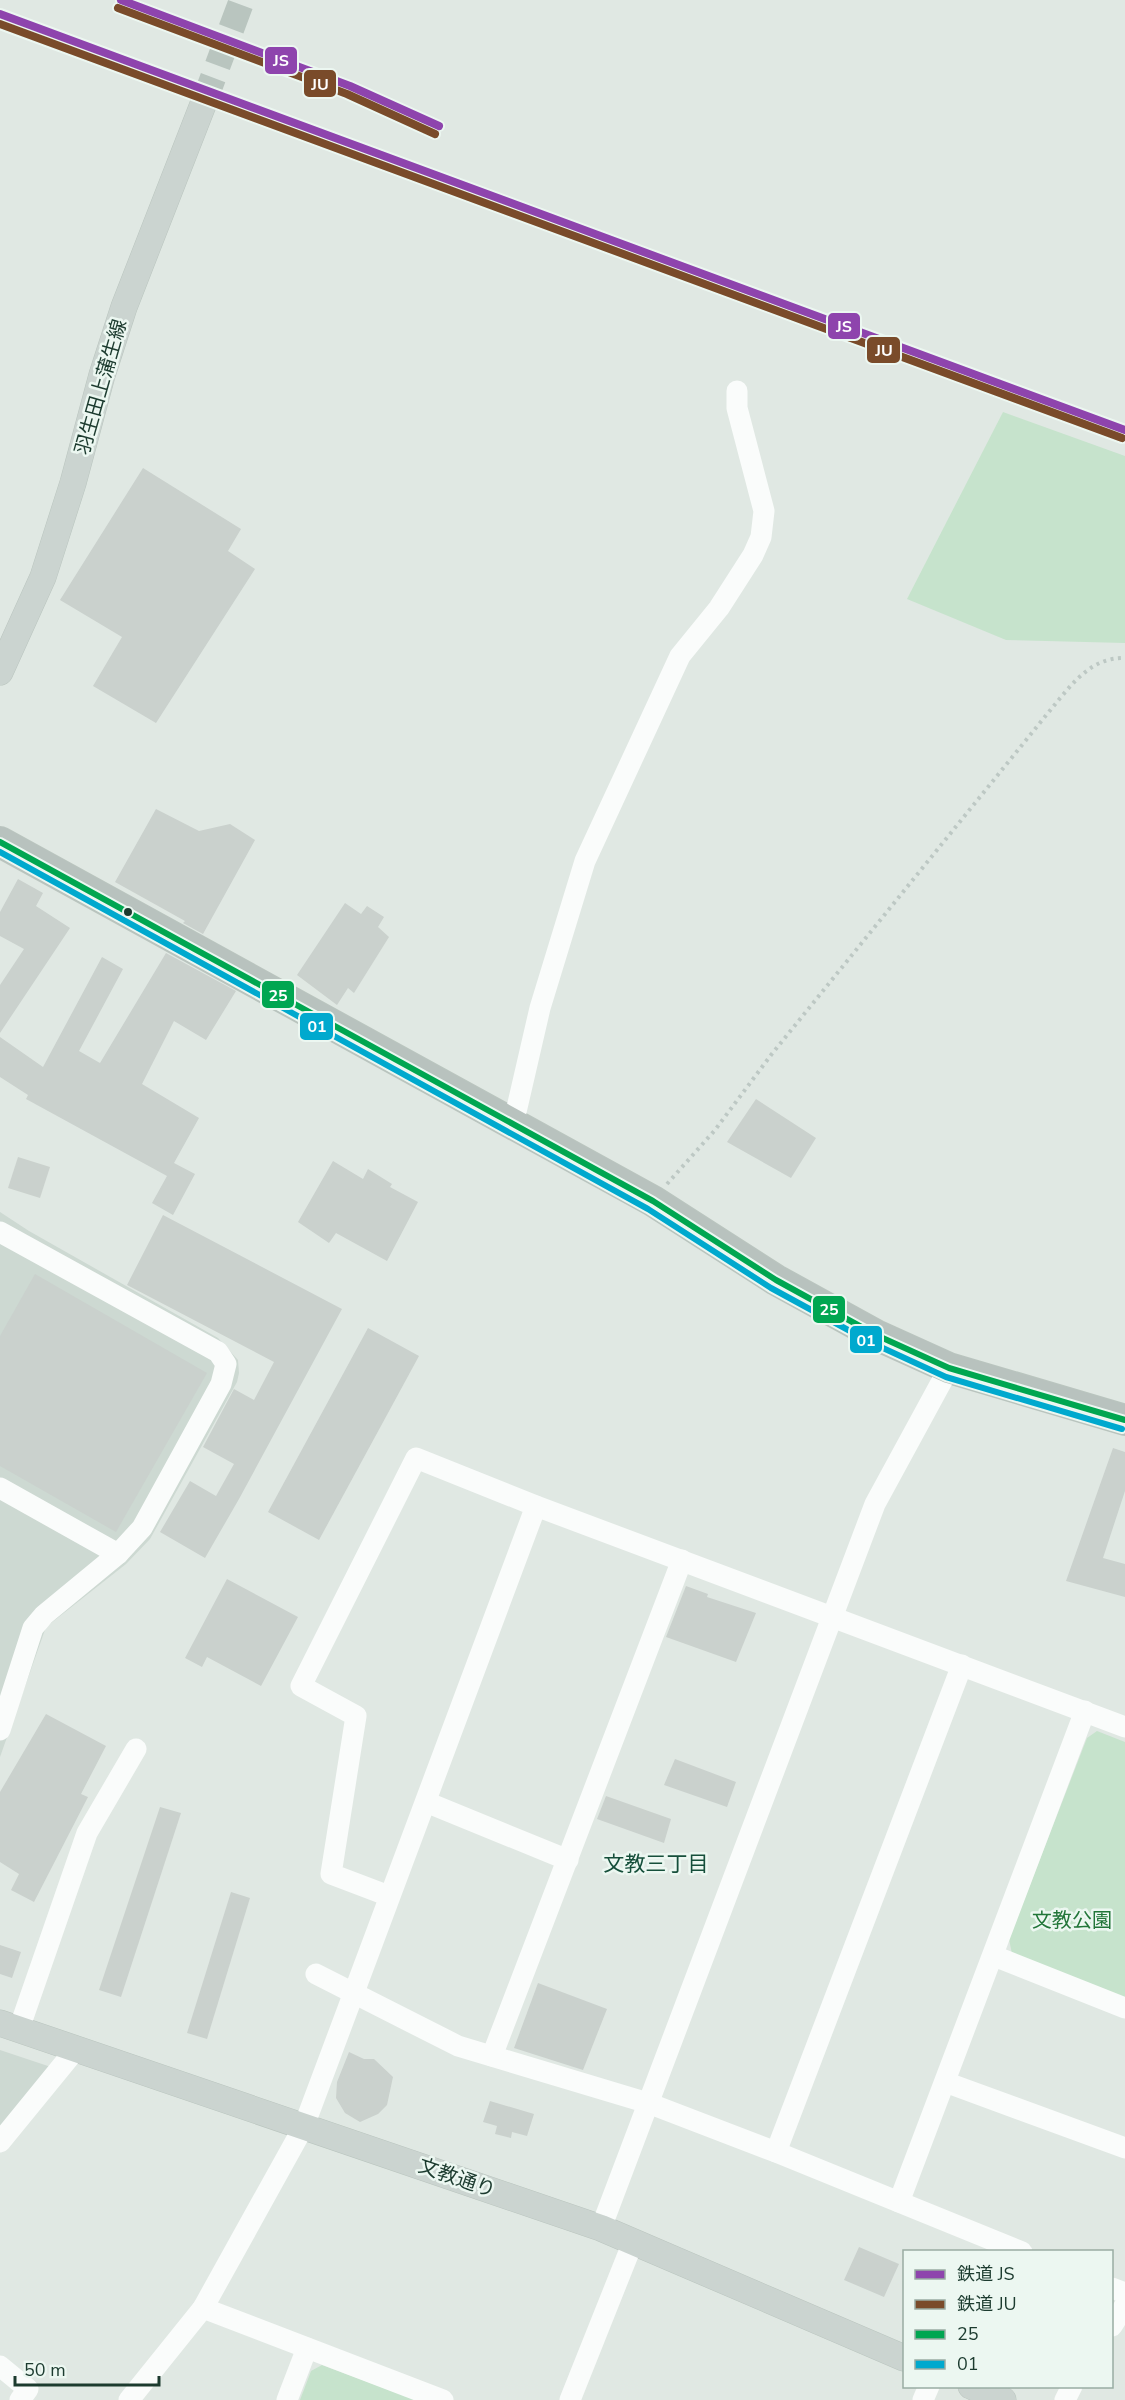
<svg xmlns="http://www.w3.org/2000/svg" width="1125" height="2400" font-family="'Nunito Sans','Noto Sans JP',sans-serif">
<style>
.built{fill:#cdd9d2}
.green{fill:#c6e3cc}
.building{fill:#cad1cd}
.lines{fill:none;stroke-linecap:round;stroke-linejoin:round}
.major-tunnel{stroke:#b9c5bf;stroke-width:26;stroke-dasharray:26 13;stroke-linecap:butt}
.major-casing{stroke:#bac5bf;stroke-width:27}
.highway-casing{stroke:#bac5bf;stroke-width:32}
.path{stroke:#bdc8c4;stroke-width:4;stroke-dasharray:3 4.5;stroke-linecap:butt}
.minor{stroke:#fafcfb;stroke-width:21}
.major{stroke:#cbd4d0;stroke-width:26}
.highway{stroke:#b8c2be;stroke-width:30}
.bus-1-casing{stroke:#ecf7f1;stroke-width:10}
.bus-2-casing{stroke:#ecf7f1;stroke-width:10}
.bus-1{stroke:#00a651;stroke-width:6}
.bus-2{stroke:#00a9ce;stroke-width:6}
.rail-1-casing{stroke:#ecf7f1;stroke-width:12}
.rail-2-casing{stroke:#ecf7f1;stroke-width:12}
.rail-1{stroke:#8e44ad;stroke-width:8}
.rail-2{stroke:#7a4b2a;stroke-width:8}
.bus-dot{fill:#1c3b2f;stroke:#ecf7f1;stroke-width:2}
.labels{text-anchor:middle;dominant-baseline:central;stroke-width:5;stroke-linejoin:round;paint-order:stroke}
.street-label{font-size:20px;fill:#1c3b2f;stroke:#ecf7f1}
.park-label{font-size:20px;fill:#227639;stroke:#ecf7f1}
.neighbourhood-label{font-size:21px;fill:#164f3b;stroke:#ecf7f1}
.line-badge{stroke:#ecf7f1;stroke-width:2}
.badge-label{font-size:16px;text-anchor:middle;font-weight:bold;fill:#fff}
</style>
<rect width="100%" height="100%" fill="#e0e8e3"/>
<g class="built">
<path d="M0,1212L29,1231L218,1338L238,1360L239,1373L237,1382L150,1539L126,1564L46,1627L0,1757Z"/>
<path d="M0,2050L51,2067L0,2128Z"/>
</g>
<g class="green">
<path d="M1003,412L1125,456V643L1006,640L907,599Z"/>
<path d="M1097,1731L1125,1742V1998L1012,1954L1009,1939L1087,1738Z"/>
<path d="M322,2365L416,2400H300L311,2371Z"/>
</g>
<g class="building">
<path d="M143,468L241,529L228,551L255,569L156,723L93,686L122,637L60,600Z"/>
<path d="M156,809L199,831L230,824L255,840L203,934L183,923L185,921L115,882Z"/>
<path d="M18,879L43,893L36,906L70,928L0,1033V985L24,949L0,936V912Z"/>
<path d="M345,903L361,914L367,906L384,917L378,927L389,937L354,993L348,988L337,1005L297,975Z"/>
<path d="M166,953L236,991L206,1040L174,1021L142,1084L199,1118L174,1163L195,1174L173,1215L152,1203L167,1176L26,1099L28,1095L0,1077V1037L43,1067L102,957L123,969L79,1051L100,1063Z"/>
<path d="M756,1099L816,1138L791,1178L727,1142Z"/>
<path d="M18,1157L50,1167L40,1198L8,1188Z"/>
<path d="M333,1161L363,1179L368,1169L392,1184L390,1187L418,1202L387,1261L336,1233L329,1243L298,1222Z"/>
<path d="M163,1215L342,1309L239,1499L205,1558L160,1532L190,1481L216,1496L234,1464L203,1447L234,1389L254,1400L274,1362L127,1285Z"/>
<path d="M35,1274L207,1373L116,1532L0,1466V1336Z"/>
<path d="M368,1328L419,1356L319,1540L268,1512Z"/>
<path d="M1113,1448L1125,1452V1491L1103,1558L1125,1564V1597L1066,1581Z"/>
<path d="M227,1579L298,1617L261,1686L207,1657L202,1667L185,1658Z"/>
<path d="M686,1586L708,1594L707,1597L756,1613L736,1662L666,1637Z"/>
<path d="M46,1714L106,1746L81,1794L88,1797L34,1902L11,1890L19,1874L0,1862V1792Z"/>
<path d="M675,1759L736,1782L727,1807L664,1785Z"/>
<path d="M606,1796L671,1819L664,1843L597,1819Z"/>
<path d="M160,1807L181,1813L121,1997L99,1990Z"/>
<path d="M231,1892L250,1898L207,2039L187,2033Z"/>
<path d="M0,1945L21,1952L12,1978L0,1974Z"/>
<path d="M538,1983L607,2009L583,2070L514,2048Z"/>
<path d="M349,2052L364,2059H374L393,2077L387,2105L378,2114L360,2122L345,2113L336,2098L337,2082Z"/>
<path d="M490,2101L534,2114L527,2136L512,2132L511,2138L495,2134L497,2126L483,2122Z"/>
<path d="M859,2247L899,2264L884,2297L844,2280Z"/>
</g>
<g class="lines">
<path class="major-tunnel" d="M204,102L242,0"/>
<g class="major-casing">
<g id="major">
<path d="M0,672L43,577L73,483L102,375L124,307L204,102"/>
<path d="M0,2023L601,2228L904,2358"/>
<path d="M971,2386L1003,2400"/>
</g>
</g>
<g class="highway-casing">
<path id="highway" d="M0,842L653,1201L776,1280L876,1335L949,1368L1125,1420"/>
</g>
<path class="path" d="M667,1184L715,1130L771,1055L1052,708C1072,684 1091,657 1125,658"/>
<g class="minor">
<path d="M513,1125L540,1008L585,861L680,656L719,608L753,555L761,537L764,511L737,408V391"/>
<path d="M0,1232L218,1352L226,1364L221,1384L142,1528L118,1554L44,1615L33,1628L0,1730"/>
<path d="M0,1488L118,1554"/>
<path d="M426,1802L568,1860"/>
<path d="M389,1896L331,1874L356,1716L301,1686L416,1458L536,1506L1125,1727"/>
<path d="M994,1956L1125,2008"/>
<path d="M316,1974L458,2046L648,2103L776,2152L1022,2252"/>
<path d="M19,2029L87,1833L136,1749"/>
<path d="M492,2056L682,1560"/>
<path d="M945,2082L1125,2148"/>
<path d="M0,2142L76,2049"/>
<path d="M776,2152L962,1665"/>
<path d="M899,2202L1085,1711"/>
<path d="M601,2228L875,1504L949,1368"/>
<path d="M1112,2288L1125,2293"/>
<path d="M203,2308L443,2400"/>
<path d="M1112,2326L1125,2305"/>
<path d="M0,2366L28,2389L20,2400"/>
<path d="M129,2400L203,2308L304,2126L536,1506"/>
<path d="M287,2400L307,2348"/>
<path d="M570,2400L633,2242"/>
<path d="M923,2400L929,2386"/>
<path d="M1065,2400L1072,2386"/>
</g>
<use href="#major" class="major"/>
<use href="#highway" class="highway"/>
<g class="bus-1-casing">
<path id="bus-1" d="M0,842L653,1201L776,1280L876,1335L949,1368L1125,1420"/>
</g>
<g class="bus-2-casing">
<path id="bus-2" d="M0,852L648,1209L771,1288L872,1343L946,1377L1122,1429"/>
</g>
<use href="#bus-1" class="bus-1"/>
<use href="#bus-2" class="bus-2"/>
<g class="rail-1-casing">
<g id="rail-1">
<path d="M121,0L350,86L439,126"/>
<path d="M0,14L1125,430"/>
</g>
</g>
<g class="rail-2-casing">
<g id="rail-2">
<path d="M118,8L347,94L435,134"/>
<path d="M0,24L1122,438"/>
</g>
</g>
<use href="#rail-1" class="rail-1"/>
<use href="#rail-2" class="rail-2"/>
</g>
<circle class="bus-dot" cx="128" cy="912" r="5"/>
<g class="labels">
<g class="street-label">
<text transform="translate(101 387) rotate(-74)">羽生田上蒲生線</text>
<text transform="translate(457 2178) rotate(19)">文教通り</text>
</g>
<g class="park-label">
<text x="1072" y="1920">文教公園</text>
</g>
<g class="neighbourhood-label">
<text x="656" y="1864">文教三丁目</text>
</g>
</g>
<g class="line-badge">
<rect x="264" y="46" width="34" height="29" rx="6" fill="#8e44ad"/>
<rect x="303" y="69" width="34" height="29" rx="6" fill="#7a4b2a"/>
<rect x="827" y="312" width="34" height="28" rx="6" fill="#8e44ad"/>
<rect x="866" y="336" width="35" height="28" rx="6" fill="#7a4b2a"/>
<rect x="261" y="980" width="34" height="29" rx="6" fill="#00a651"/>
<rect x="299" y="1012" width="35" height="29" rx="6" fill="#00a9ce"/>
<rect x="812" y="1295" width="34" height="29" rx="6" fill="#00a651"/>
<rect x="849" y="1325" width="34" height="29" rx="6" fill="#00a9ce"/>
</g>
<g class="badge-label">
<text x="281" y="66">JS</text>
<text x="320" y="90">JU</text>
<text x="844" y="332">JS</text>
<text x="884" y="356">JU</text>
<text x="278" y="1001">25</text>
<text x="317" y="1032">01</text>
<text x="829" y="1315">25</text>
<text x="866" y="1346">01</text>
</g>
<rect x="903" y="2250" width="210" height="138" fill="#ecf7f1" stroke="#99aca3" stroke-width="1.5"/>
<rect x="915" y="2270" width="30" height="9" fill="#8e44ad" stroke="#99aca3" stroke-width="1.5"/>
<text x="957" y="2280" font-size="18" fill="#1c3b2f">鉄道 JS</text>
<rect x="915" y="2300" width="30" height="9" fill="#7a4b2a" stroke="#99aca3" stroke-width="1.5"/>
<text x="957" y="2310" font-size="18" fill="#1c3b2f">鉄道 JU</text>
<rect x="915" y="2330" width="30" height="9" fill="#00a651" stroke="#99aca3" stroke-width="1.5"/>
<text x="957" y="2340" font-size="18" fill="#1c3b2f">25</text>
<rect x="915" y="2360" width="30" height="9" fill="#00a9ce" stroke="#99aca3" stroke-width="1.5"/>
<text x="957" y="2370" font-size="18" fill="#1c3b2f">01</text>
<path d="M15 2376v9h144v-9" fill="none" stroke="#1c3b2f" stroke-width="3"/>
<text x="24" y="2376" font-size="18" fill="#1c3b2f" stroke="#ecf7f1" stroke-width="4.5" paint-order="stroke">50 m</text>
</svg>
